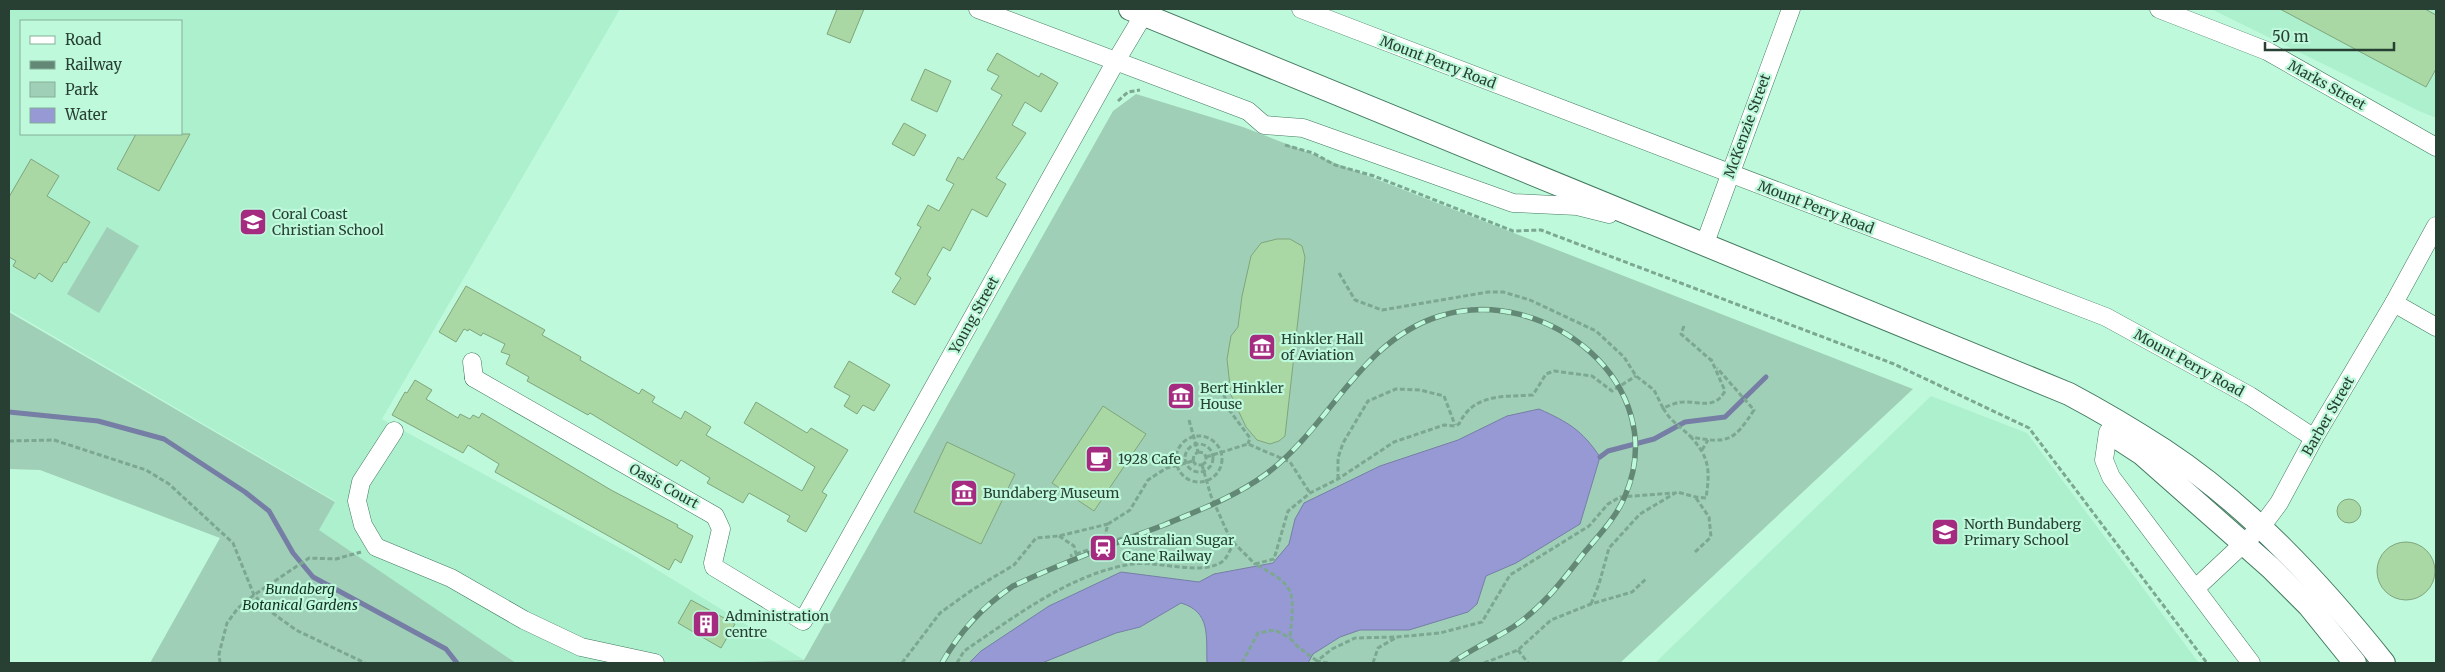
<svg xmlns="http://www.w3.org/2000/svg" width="2445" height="672" font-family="Merriweather,serif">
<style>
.built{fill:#adf0ce;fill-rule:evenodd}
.green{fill:#9fd0b7}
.water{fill:#9799d5;stroke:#767ea5}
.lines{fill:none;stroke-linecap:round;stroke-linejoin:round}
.stream{stroke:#767ea5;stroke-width:5}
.building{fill:#a9d8a4;stroke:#80a57d}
.minor-casing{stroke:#42795f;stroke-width:19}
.major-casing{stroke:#42795f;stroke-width:24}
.path{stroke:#7ca791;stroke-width:3;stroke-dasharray:5 2.5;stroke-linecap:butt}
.minor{stroke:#fff;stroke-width:18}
.major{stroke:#fff;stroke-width:22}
.rail-casing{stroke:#638976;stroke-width:5.5}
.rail{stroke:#bff9db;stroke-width:4;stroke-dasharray:11;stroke-linecap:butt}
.labels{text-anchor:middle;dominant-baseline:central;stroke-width:4.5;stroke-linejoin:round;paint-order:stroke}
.street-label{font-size:14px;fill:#284034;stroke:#bff9db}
.poi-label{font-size:14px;fill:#284034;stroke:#bff9db;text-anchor:start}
.park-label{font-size:14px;font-style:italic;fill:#103022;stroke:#bff9db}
</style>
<rect width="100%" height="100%" fill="#bff9db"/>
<g class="built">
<path d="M9,9H620L382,419L633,555L804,660L709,663H516L318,530L335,501L9,310ZM21,21H181V134H21Z"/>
<path d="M2211,9H2436V118L2419,111Z"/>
<path d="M1931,396L2027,433L2199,663H1655Z"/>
</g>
<g class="green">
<path d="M1136,94L1243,127L1913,389L1620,663H709L804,660L1113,111Z"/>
<path d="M107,227L139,246L99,313L67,294Z"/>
<path d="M9,312L335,502L319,530L516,663H150L220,538L40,470L9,469Z"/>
</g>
<path class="water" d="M1539,409C1568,422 1582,430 1600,457L1580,524L1516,563L1486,576L1477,604L1468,612L1409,630H1360L1340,637L1313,654L1308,663H1207C1206,636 1211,612 1181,603L1140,627L1116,633L1042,663H969L981,651L1049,606L1121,572L1199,582L1214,574L1273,563L1289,544L1295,519L1304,503L1380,466L1458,440L1507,416Z"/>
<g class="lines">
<g class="stream">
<path d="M9,412L98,421L164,439L245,492L269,511L293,553L313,577L446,649L457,663"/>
<path d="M1600,457L1608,451L1654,439L1685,422L1725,417L1766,377"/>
</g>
</g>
<g class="building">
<path d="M837,9H864L850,43L827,34Z"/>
<path d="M2280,9H2425L2436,15V69L2426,87Z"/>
<path d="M997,53L1039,77L1041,73L1058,83L1041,112L1025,102L1012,125L1026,133L996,178L1006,184L987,217L972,209L950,251L943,247L927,275L931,278L915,305L892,292L901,278L895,274L921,227L917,225L928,205L939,211L954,184L946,180L958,157L963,160L1002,95L991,89L999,76L987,70Z"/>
<path d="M925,69L951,81L937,112L911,100Z"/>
<path d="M904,123L926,135L914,156L892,144Z"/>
<path d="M136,134H190L159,191L117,169Z"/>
<path d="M31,159L59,176L47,196L90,222L66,263L64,262L52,282L39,273L35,279L13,266L16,261L9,257V197Z"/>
<path d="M1277,239H1290L1302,246L1305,257L1285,436L1279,441L1270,444L1257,440L1246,427L1231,395L1227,359L1231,336L1238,327L1242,296L1251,256L1261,243Z"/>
<path d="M466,286L545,330L542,335L581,357L580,360L639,394L642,389L655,397L652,402L681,419L685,411L711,427L706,435L802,491L815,467L744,423L756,402L807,433L811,428L848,450L822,492L827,495L806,532L787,521L790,516L749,493L743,503L707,483L710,478L681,460L677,466L590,413L588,415L527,381L529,377L506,364L510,355L501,352L505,344L483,333L481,336L469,329L468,331L464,329L456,342L439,332Z"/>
<path d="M849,361L890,385L874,411L863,405L857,414L844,406L850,396L834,387Z"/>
<path d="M415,380L432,390L426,399L458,418L460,414L470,419L473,415L479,418L482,413L611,490L678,525L677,527L693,536L681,563L675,559L669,570L495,472L499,464L468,445L463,453L392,415L405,392L407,393Z"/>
<path d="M1190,386L1194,400L1172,406L1168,392Z"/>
<path d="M1103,406L1146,434L1094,511L1052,483Z"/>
<path d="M947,442L1015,474L981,544L914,512Z"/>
<circle cx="2349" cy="511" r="12"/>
<circle cx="2406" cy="571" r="29"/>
<path d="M691,600L735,624L721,648L678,623Z"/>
</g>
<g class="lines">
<g class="minor-casing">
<g id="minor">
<path d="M978,9L1248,111L1264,125L1303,128L1513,203L1577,206L1609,214"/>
<path d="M1301,9L2106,317L2250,396L2314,438"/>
<path d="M2159,9L2267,51L2436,147"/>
<path d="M1705,243L1791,9"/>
<path d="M2394,303L2436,327"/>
<path d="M472,362L474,378"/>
<path d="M474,378L715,516L721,529L713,563L714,567L803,621L1116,61L1147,9"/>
<path d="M394,431L361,482L357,501L363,525L376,547L451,578L524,620L581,647L655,663"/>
<path d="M2108,432L2104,460L2111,477L2251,663"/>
<path d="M2196,588L2261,527L2279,503L2314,438L2394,303L2436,226"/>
</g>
</g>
<g class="major-casing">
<g id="major">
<path d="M1130,9L2069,394C2101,411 2133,430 2164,450C2249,506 2321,584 2384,663"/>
<path d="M2119,439L2142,454L2271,568L2309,606L2355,663"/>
</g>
</g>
<g class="path">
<path d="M1118,101L1128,92L1140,90"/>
<path d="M1285,145L1313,153L1335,165L1374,176L1513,231L1541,230L1894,364L2029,428L2207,663"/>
<path d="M1339,273L1355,300L1382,310L1488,292H1503L1530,300L1596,331L1624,357L1636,376L1654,390L1663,408C1669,406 1676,402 1683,402C1700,401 1715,410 1725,391L1711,359"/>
<path d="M1684,326L1681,334L1712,361"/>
<path d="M1224,395L1230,411L1250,438L1248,444"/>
<path d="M1663,408C1672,423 1679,425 1691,437"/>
<path d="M1189,420L1198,452"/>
<circle cx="1199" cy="459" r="23"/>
<path d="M9,441L54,440L146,470L169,484L233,543L254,595L267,609L296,630L365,663"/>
<circle cx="1199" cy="458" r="14"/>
<path d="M1702,450L1708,440"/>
<path d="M1198,452L1204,453L1206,457"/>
<path d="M1206,457L1248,444L1290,462L1310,493"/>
<path d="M1193,461L1194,455L1198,452"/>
<path d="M1193,461L1196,465H1202"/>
<path d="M1202,465L1206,462V457"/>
<path d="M1338,479V458L1343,443L1368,401L1396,389L1420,390L1444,396L1455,425"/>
<path d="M1059,536L1074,546L1076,554L1070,556"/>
<path d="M1122,538L1106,544L1104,539L1108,524L1130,510L1148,480L1157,474L1167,468L1193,461"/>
<path d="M1233,542L1255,564"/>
<path d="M1695,552L1711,537L1709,517L1696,498"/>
<path d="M1076,554L1106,544"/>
<path d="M1591,604L1599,584L1609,548L1640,514L1677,492L1696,497L1706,498C1710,471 1710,458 1691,437C1728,444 1734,441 1754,410L1717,368"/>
<path d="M1518,650L1528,663"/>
<path d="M1317,661L1297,646L1290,638C1294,591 1298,587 1255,564L1274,559L1288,511L1310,493L1338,479L1394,442L1444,425L1455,426L1459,424C1474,393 1503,397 1533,395L1546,374L1554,371L1592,376L1612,391L1636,376"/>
<path d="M220,663L219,654L227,623L238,608L254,595L309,558L336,559L361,552"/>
<path d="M902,663L940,613L972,590L1014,565L1036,538L1059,536L1108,524"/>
<path d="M957,663L964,651C1015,617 1069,574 1132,564C1156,560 1208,578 1225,559C1228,555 1230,550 1233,545L1211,496L1202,465"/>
<path d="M1242,663L1258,633L1275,630L1290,638"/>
<path d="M1328,663L1317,661L1332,649L1355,638L1397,637L1440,633L1482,622L1510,575L1589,526L1608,504L1620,497L1674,493"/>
<path d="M1373,663L1378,648L1397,637"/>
<path d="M1484,663L1518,650L1551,620L1591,604L1632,592L1646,579"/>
</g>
<use href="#minor" class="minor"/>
<use href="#major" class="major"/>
<g class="rail-casing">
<path id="rail" d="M942,663C960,631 982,607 1013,586C1062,563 1113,544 1164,525C1199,510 1235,497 1266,474C1330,427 1360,340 1440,316C1545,283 1673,384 1625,496C1616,518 1599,535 1584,553C1563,580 1542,608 1513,627C1493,640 1471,649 1452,663"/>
</g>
<use href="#rail" class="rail"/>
</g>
<defs>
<g id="school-square" transform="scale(1.4375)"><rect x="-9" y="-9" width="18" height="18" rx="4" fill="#a42b80" stroke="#bff9db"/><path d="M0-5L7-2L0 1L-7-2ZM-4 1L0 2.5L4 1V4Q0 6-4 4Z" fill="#fff"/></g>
<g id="museum-square" transform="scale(1.4375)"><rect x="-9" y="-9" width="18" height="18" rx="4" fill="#a42b80" stroke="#bff9db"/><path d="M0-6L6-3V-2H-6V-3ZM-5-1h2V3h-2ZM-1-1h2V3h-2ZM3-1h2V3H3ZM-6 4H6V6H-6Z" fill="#fff"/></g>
<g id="cafe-square" transform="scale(1.4375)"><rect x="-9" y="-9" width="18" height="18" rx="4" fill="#a42b80" stroke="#bff9db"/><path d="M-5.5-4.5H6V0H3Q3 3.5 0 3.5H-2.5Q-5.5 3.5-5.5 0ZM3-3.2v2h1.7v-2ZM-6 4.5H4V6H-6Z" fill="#fff"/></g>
<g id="station-square" transform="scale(1.4375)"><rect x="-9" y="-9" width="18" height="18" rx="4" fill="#a42b80" stroke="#bff9db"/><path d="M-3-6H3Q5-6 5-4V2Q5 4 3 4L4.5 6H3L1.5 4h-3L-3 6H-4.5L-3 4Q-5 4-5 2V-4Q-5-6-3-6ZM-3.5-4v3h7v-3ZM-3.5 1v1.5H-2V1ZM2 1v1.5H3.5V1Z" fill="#fff"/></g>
<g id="building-square" transform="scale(1.4375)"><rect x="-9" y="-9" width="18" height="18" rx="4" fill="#a42b80" stroke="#bff9db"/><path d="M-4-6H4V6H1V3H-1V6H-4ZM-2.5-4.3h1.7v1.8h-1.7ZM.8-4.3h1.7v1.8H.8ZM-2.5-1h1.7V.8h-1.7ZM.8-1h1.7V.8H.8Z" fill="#fff"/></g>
</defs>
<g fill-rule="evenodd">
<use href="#school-square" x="253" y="222"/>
<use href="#museum-square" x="1262" y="347"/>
<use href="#museum-square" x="1181" y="396"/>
<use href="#cafe-square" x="1099" y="459"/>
<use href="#museum-square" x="964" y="493"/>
<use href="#school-square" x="1945" y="532"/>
<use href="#station-square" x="1103" y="548"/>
<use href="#building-square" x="706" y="624"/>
</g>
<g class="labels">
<g class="street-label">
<text transform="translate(1438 62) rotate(21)">Mount Perry Road</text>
<text transform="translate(2327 85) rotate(29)">Marks Street</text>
<text transform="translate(1747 126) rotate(-70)">McKenzie Street</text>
<text transform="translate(1816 207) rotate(21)">Mount Perry Road</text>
<text transform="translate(974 315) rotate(-61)">Young Street</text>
<text transform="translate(2189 363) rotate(29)">Mount Perry Road</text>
<text transform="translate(2328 416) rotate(-60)">Barber Street</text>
<text transform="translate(664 486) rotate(29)">Oasis Court</text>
</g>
<g class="poi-label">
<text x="272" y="214">Coral Coast<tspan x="272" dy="16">Christian School</tspan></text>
<text x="1281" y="339">Hinkler Hall<tspan x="1281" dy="16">of Aviation</tspan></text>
<text x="1200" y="388">Bert Hinkler<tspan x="1200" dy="16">House</tspan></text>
<text x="1118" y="459">1928 Cafe</text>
<text x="983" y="493">Bundaberg Museum</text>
<text x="1964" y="524">North Bundaberg<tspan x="1964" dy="16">Primary School</tspan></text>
<text x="1122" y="540">Australian Sugar<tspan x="1122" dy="16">Cane Railway</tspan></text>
<text x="725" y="616">Administration<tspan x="725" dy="16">centre</tspan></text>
</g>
<g class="park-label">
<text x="300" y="589">Bundaberg<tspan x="300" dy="16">Botanical Gardens</tspan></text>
</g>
</g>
<rect width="2445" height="672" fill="none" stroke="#284034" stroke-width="20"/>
<rect x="20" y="20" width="162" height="115" fill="#bff9db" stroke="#83af98"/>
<rect x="30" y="36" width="25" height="8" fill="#ffffff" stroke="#83af98"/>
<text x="65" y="45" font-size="15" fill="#284034">Road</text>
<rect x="30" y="61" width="25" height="8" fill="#638976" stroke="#83af98"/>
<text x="65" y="70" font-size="15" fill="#284034">Railway</text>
<rect x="30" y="82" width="25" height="15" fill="#9fd0b7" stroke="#83af98"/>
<text x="65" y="95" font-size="15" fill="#284034">Park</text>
<rect x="30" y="108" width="25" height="15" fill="#9799d5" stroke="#83af98"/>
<text x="65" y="120" font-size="15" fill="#284034">Water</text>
<path d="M2265 42v8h129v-8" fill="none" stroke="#284034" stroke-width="2.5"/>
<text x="2272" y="42" font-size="15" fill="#284034" stroke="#bff9db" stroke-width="4" paint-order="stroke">50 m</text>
</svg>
